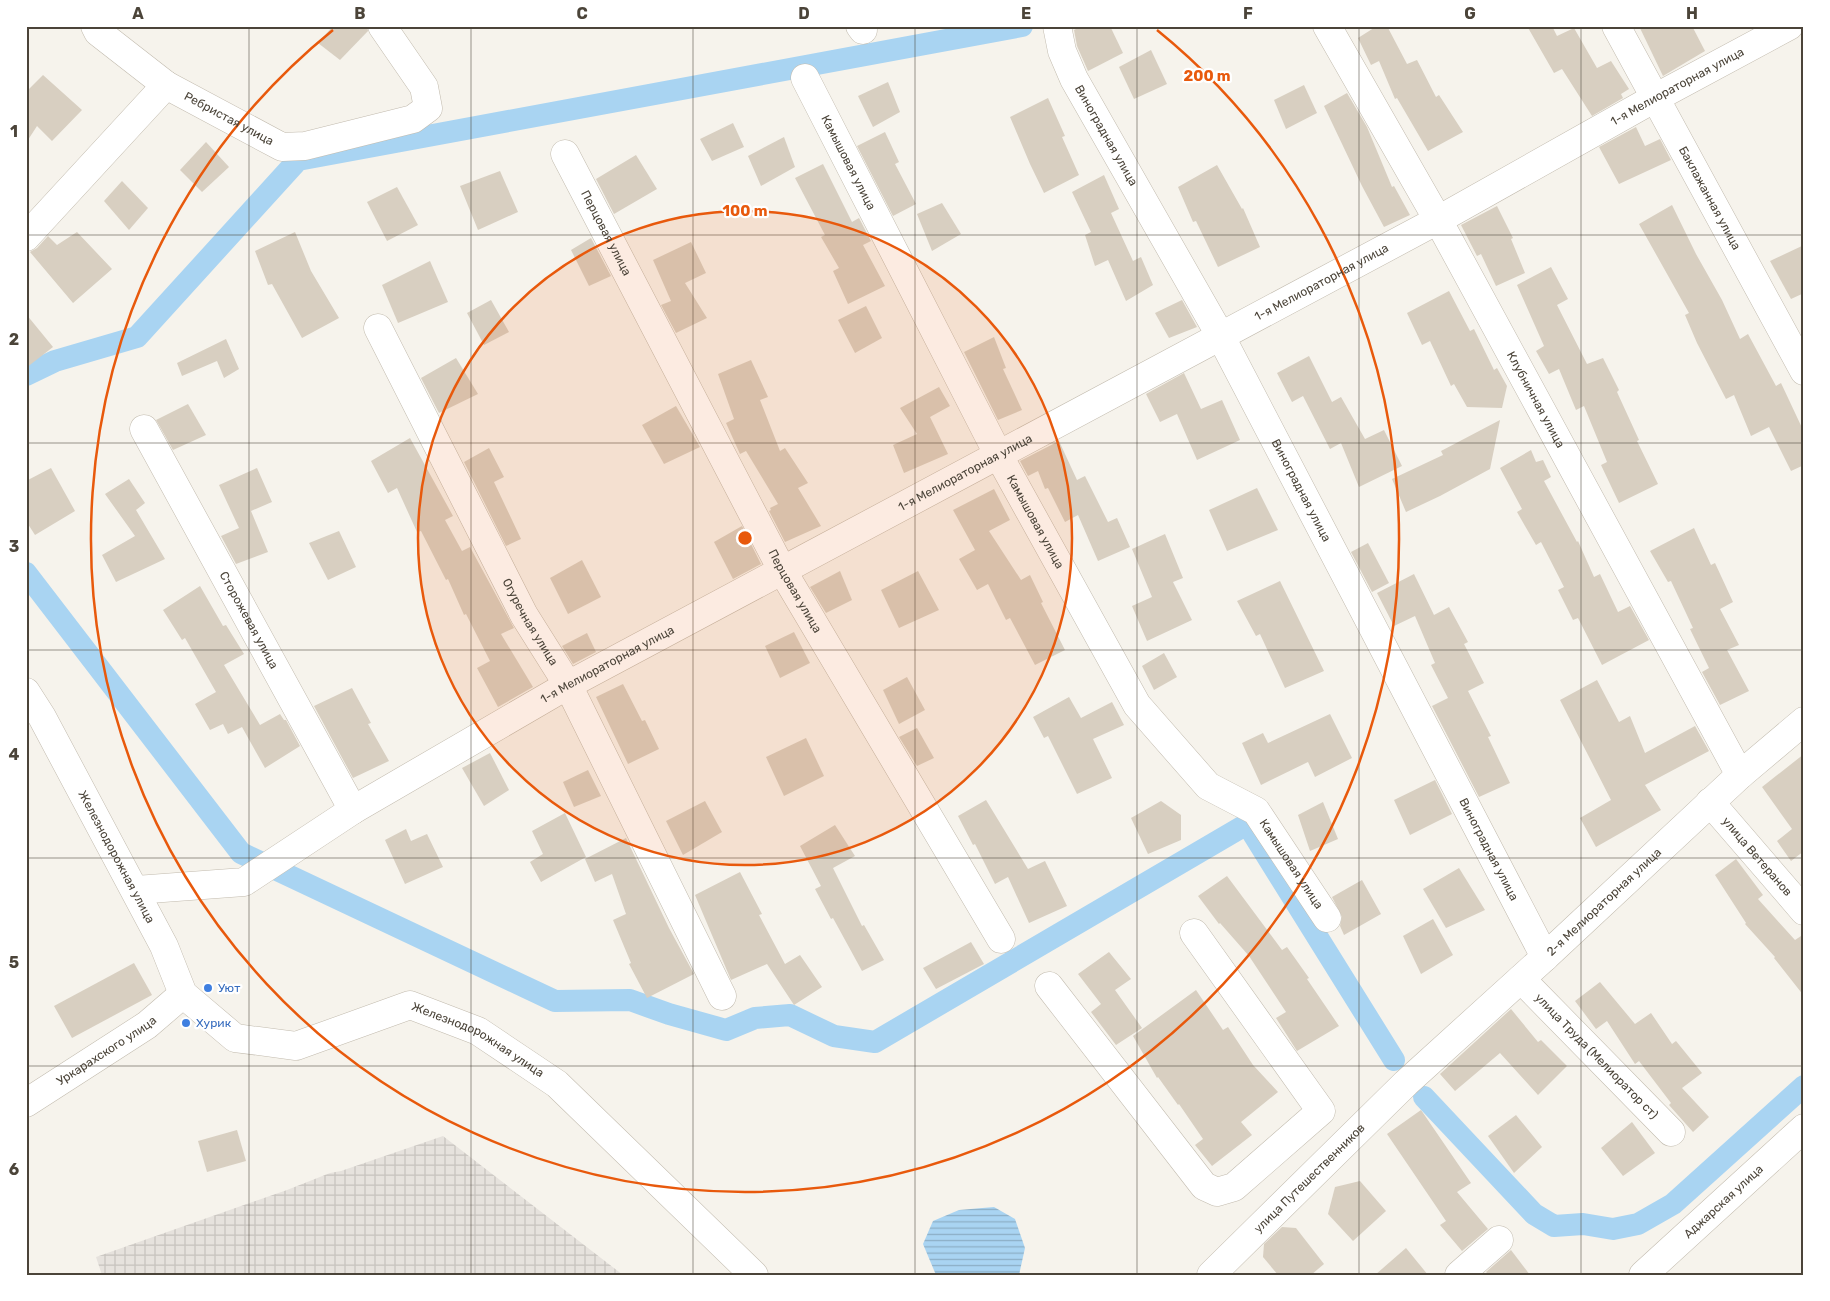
<svg xmlns="http://www.w3.org/2000/svg" width="1830" height="1301" font-family="Rubik,sans-serif">
<style>
.industrial{fill:url(#industrial-grid)}
.water{fill:url(#water-rules)}
.lines{fill:none;stroke-linecap:round;stroke-linejoin:round}
.canal{stroke:#a9d4f2;stroke-width:22}
.building{fill:#d8cfc1}
.minor-casing{stroke:#c2bbae;stroke-width:29}
.minor{stroke:#fff;stroke-width:28}
.grid{fill:none;stroke:#4b4439;stroke-width:1;stroke-opacity:0.55}
.ring{fill:none;stroke:#e8590c;stroke-width:2.5}
.shop-dot{fill:#3f7fe0;stroke:#fff;stroke-width:2}
.labels{text-anchor:middle;dominant-baseline:central;stroke-width:4.5;stroke-linejoin:round;paint-order:stroke}
.street-label{font-size:12px;fill:#4b4439;stroke:#fff}
.shop-label{font-size:12px;fill:#366cbe;stroke:#fff;text-anchor:start}
.centre{fill:#e8590c;stroke:#fff;stroke-width:2.5}
.ring-label{font-size:15px;text-anchor:middle;font-weight:bold;fill:#e8590c;stroke:#fff;stroke-width:4.5;stroke-linejoin:round;paint-order:stroke}
.neatline{fill:none;stroke:#4b4439;stroke-width:2}
.grid-label{font-size:16px;text-anchor:middle;font-weight:bold;fill:#4b4439}
</style>
<defs>
<pattern id="industrial-grid" width="8" height="8" patternUnits="userSpaceOnUse" patternTransform="scale(1.25)"><rect width="8" height="8" fill="#e6e2dd"/><path d="M0 4h8M4 0v8" fill="none" stroke="#c7c3be"/></pattern>
<pattern id="water-rules" width="6" height="5" patternUnits="userSpaceOnUse" patternTransform="scale(1.25)"><rect width="6" height="5" fill="#a9d4f2"/><path d="M0 2.5h6" fill="none" stroke="#8caec5"/></pattern>
</defs>
<rect width="100%" height="100%" fill="#f6f3ec"/>
<path class="industrial" d="M443,1136L623,1275H102L96,1257L287,1190L330,1173L341,1171Z"/>
<path class="water" d="M994,1207L1015,1219L1025,1248L1019,1275H936L923,1244L933,1221L959,1210Z"/>
<g class="lines">
<g class="canal">
<path d="M26,375L55,361L137,337L298,160L1022,26"/>
<path d="M26,573L241,853L555,1001L630,1000L669,1014L726,1030L755,1018L790,1015L834,1036L875,1042L1247,824L1394,1060"/>
<path d="M1424,1097L1534,1214L1554,1226L1583,1224L1613,1229L1638,1224L1673,1204L1804,1086"/>
</g>
</g>
<g class="building">
<path d="M333,26H367L368,31L340,60L318,43Z"/>
<path d="M1082,26H1110L1123,53L1088,71L1077,46L1074,30Z"/>
<path d="M1377,26H1387L1407,64L1417,60L1436,97L1439,95L1463,132L1428,151L1397,98L1395,99L1379,61L1371,65L1358,38Z"/>
<path d="M1527,26H1552L1557,36L1574,28L1597,68L1611,61L1629,89L1621,94L1623,98L1592,116L1562,69L1554,73Z"/>
<path d="M1639,26H1692L1705,51L1663,76Z"/>
<path d="M1151,50L1167,84L1134,99L1119,67Z"/>
<path d="M43,75L82,110L52,141L37,126L26,143V92Z"/>
<path d="M888,82L900,112L873,127L858,96Z"/>
<path d="M1304,85L1317,113L1286,129L1274,100Z"/>
<path d="M1347,93L1367,127L1392,187L1394,186L1410,215L1384,227L1362,186L1324,106Z"/>
<path d="M1048,98L1065,136L1062,137L1079,175L1044,193L1030,164L1010,117Z"/>
<path d="M733,123L744,147L712,161L700,139Z"/>
<path d="M1636,127L1645,146L1660,139L1671,160L1619,184L1599,147Z"/>
<path d="M885,132L899,162L895,164L916,204L893,216L857,146Z"/>
<path d="M784,137L795,167L761,186L748,156Z"/>
<path d="M206,142L229,167L202,192L180,170Z"/>
<path d="M636,155L657,189L614,214L596,179Z"/>
<path d="M823,164L852,222L859,218L871,241L863,245L885,286L848,304L833,271L839,268L821,237L825,235L795,178Z"/>
<path d="M1217,165L1242,209L1243,208L1260,247L1218,267L1196,221L1193,222L1178,187Z"/>
<path d="M500,171L518,212L478,230L460,186Z"/>
<path d="M1104,175L1119,209L1111,213L1133,261L1141,257L1153,285L1126,301L1108,260L1095,266L1085,235L1091,232L1072,192Z"/>
<path d="M122,181L148,208L129,230L104,201Z"/>
<path d="M397,187L418,225L387,241L367,202Z"/>
<path d="M942,203L961,234L932,251L917,214Z"/>
<path d="M1672,205L1696,254L1722,300L1740,339L1748,334L1776,386L1781,383L1804,432V465L1791,471L1769,427L1751,436L1734,395L1726,399L1697,343L1685,315L1689,313L1639,224Z"/>
<path d="M1497,206L1513,238L1511,239L1525,273L1496,286L1481,254L1477,256L1461,225Z"/>
<path d="M77,232L112,269L73,303L30,252L37,248L48,236L57,245Z"/>
<path d="M295,232L311,271L339,318L302,338L272,284L268,285L255,251Z"/>
<path d="M591,238L611,276L589,286L571,250Z"/>
<path d="M691,242L706,273L685,283L707,318L676,333L661,305L671,301L653,260Z"/>
<path d="M1804,245V293L1791,299L1770,261Z"/>
<path d="M430,261L448,302L398,323L382,285Z"/>
<path d="M1551,267L1568,299L1557,305L1587,364L1603,358L1619,390L1617,392L1639,440L1637,441L1658,484L1619,503L1601,465L1607,462L1584,406L1576,410L1559,369L1549,374L1536,351L1544,346L1517,285Z"/>
<path d="M1449,291L1470,331L1474,329L1494,370L1497,368L1507,386L1502,408L1467,407L1454,384L1451,386L1430,341L1422,345L1407,313Z"/>
<path d="M491,300L509,332L484,345L467,313Z"/>
<path d="M1182,300L1197,327L1169,338L1155,313Z"/>
<path d="M866,306L882,338L855,353L838,320Z"/>
<path d="M26,314L53,347L26,368Z"/>
<path d="M994,337L1006,368L1003,369L1022,410L998,420L964,352Z"/>
<path d="M226,339L239,369L224,378L217,361L182,376L177,363Z"/>
<path d="M1309,356L1332,402L1341,397L1365,439L1384,430L1402,466L1359,487L1341,443L1330,449L1303,396L1292,402L1277,373Z"/>
<path d="M456,358L478,394L439,413L421,378Z"/>
<path d="M751,360L768,397L760,400L780,451L785,448L808,483L798,488L821,526L785,542L769,511L771,510L770,508L778,504L746,451L740,454L726,423L734,419L718,374Z"/>
<path d="M1184,373L1201,409L1222,400L1240,440L1197,460L1177,414L1160,422L1146,394Z"/>
<path d="M939,387L950,406L930,417L948,454L904,473L893,445L917,434L900,408Z"/>
<path d="M188,404L206,435L173,450L156,420Z"/>
<path d="M676,406L700,447L664,464L642,425Z"/>
<path d="M1500,420L1490,469L1440,496L1406,512L1392,479L1443,455L1441,451Z"/>
<path d="M410,438L453,516L445,520L462,551L470,547L514,628L501,634L533,687L498,707L477,668L490,661L466,614L464,615L448,579L446,580L421,531L417,532L397,488L388,493L371,461Z"/>
<path d="M1059,441L1077,480L1085,476L1108,522L1117,518L1130,547L1098,561L1078,515L1065,522L1048,488L1045,489L1038,471L1028,476L1020,461Z"/>
<path d="M489,448L504,477L494,482L521,539L506,546L464,462Z"/>
<path d="M1531,450L1536,462L1543,460L1551,477L1544,481L1577,542L1578,541L1594,577L1600,574L1618,612L1630,606L1649,640L1602,665L1578,618L1573,620L1558,590L1564,587L1541,542L1536,545L1517,512L1522,509L1500,468Z"/>
<path d="M51,468L75,511L35,535L26,521V481Z"/>
<path d="M257,468L272,502L251,511L268,552L236,564L221,536L239,528L219,485Z"/>
<path d="M129,479L145,503L136,510L165,559L116,582L102,555L135,536L105,494Z"/>
<path d="M1257,488L1278,530L1227,551L1209,510Z"/>
<path d="M994,489L1010,520L989,531L1021,580L1030,575L1043,602L1041,603L1065,650L1035,665L1010,618L1006,620L988,584L977,590L959,559L975,550L953,510Z"/>
<path d="M742,526L761,564L733,579L714,542Z"/>
<path d="M1694,528L1711,565L1715,563L1733,602L1720,609L1739,645L1727,650L1749,691L1720,705L1702,672L1709,668L1690,629L1693,628L1671,581L1668,582L1650,551Z"/>
<path d="M339,531L356,567L328,580L309,543Z"/>
<path d="M1165,534L1183,578L1173,582L1192,620L1147,641L1132,606L1152,597L1132,549Z"/>
<path d="M1368,543L1389,583L1372,592L1351,552Z"/>
<path d="M582,560L601,597L568,614L550,578Z"/>
<path d="M840,571L852,600L826,613L810,587Z"/>
<path d="M918,571L939,610L899,628L881,590Z"/>
<path d="M1414,574L1434,615L1449,607L1468,642L1464,644L1484,683L1468,691L1491,736L1488,737L1510,783L1479,797L1432,706L1448,698L1431,665L1435,663L1415,616L1394,626L1377,593Z"/>
<path d="M1280,581L1324,671L1285,688L1260,634L1256,636L1237,601Z"/>
<path d="M200,586L223,626L226,625L244,654L224,665L260,725L280,714L284,720H286L300,746L265,768L242,727L228,734L223,724L210,730L195,704L216,692L185,638L182,640L163,610Z"/>
<path d="M794,632L810,663L780,678L765,646Z"/>
<path d="M587,633L596,652L573,664L562,646Z"/>
<path d="M1164,653L1177,677L1154,690L1142,666Z"/>
<path d="M907,677L925,710L899,724L883,690Z"/>
<path d="M1597,680L1619,722L1630,716L1645,753L1695,726L1709,751L1645,785L1661,810L1596,847L1580,818L1611,800L1560,700Z"/>
<path d="M623,684L642,721L645,720L659,749L628,764L596,697Z"/>
<path d="M352,688L371,723L368,724L389,761L353,778L314,706Z"/>
<path d="M1069,697L1081,718L1112,702L1124,725L1093,739L1112,778L1077,794L1048,736L1044,738L1033,717Z"/>
<path d="M1330,714L1352,758L1315,777L1308,762L1261,785L1242,743L1263,733L1268,743Z"/>
<path d="M917,728L934,758L917,766L899,737Z"/>
<path d="M806,738L824,776L784,796L766,757Z"/>
<path d="M490,753L509,790L484,806L462,768Z"/>
<path d="M1804,754V851L1791,861L1777,841L1792,829L1762,787Z"/>
<path d="M588,770L601,796L574,807L563,782Z"/>
<path d="M1435,780L1452,814L1410,835L1394,800Z"/>
<path d="M986,800L1028,869L1045,861L1067,906L1029,923L1008,877L995,884L975,844L973,845L958,816Z"/>
<path d="M705,801L722,832L683,855L666,821Z"/>
<path d="M1161,801L1181,815V840L1148,854L1131,818Z"/>
<path d="M1323,802L1338,839L1310,851L1298,815Z"/>
<path d="M565,813L586,857L541,882L530,862L543,854L532,831Z"/>
<path d="M835,825L855,856L833,868L862,926L864,925L884,960L862,971L833,918L831,919L815,889L821,886L800,846Z"/>
<path d="M406,829L411,841L427,834L443,867L405,884L385,840Z"/>
<path d="M626,838L669,928L694,974L647,998L629,964L631,963L613,920L626,914L612,874L595,882L585,859Z"/>
<path d="M1736,859L1763,895L1758,899L1795,940L1804,934V996L1774,958L1775,957L1745,924L1746,923L1715,875Z"/>
<path d="M1459,868L1485,910L1446,928L1423,889Z"/>
<path d="M740,872L762,914L759,915L785,964L800,955L822,987L794,1005L767,964L731,980L695,895Z"/>
<path d="M1227,876L1282,950L1287,947L1309,978L1307,979L1339,1026L1297,1051L1276,1018L1286,1012L1249,956L1220,923L1219,924L1198,896Z"/>
<path d="M1362,880L1381,914L1344,935L1340,926L1342,917L1332,897Z"/>
<path d="M1433,919L1453,955L1421,974L1403,936Z"/>
<path d="M971,942L984,964L936,989L923,968Z"/>
<path d="M1109,952L1131,979L1115,990L1142,1028L1116,1045L1091,1012L1101,1004L1078,974Z"/>
<path d="M134,963L152,995L72,1038L54,1006Z"/>
<path d="M1600,982L1635,1024L1651,1013L1672,1044L1676,1041L1702,1073L1682,1088L1709,1117L1693,1132L1669,1105L1671,1103L1639,1061L1635,1064L1607,1021L1596,1029L1575,1001Z"/>
<path d="M1196,990L1223,1030L1228,1027L1253,1065L1278,1092L1241,1122L1252,1135L1212,1166L1195,1145L1203,1139L1179,1104L1178,1105L1158,1077L1157,1078L1133,1036Z"/>
<path d="M1511,1009L1538,1042L1541,1040L1567,1066L1538,1095L1500,1053L1455,1091L1440,1074Z"/>
<path d="M1421,1110L1471,1183L1457,1192L1488,1229L1462,1251L1440,1225L1446,1221L1387,1134Z"/>
<path d="M1516,1115L1542,1147L1514,1173L1488,1136Z"/>
<path d="M1632,1122L1655,1153L1623,1176L1601,1148Z"/>
<path d="M237,1130L246,1161L207,1172L198,1141Z"/>
<path d="M1360,1181L1386,1211L1353,1241L1328,1214L1335,1187Z"/>
<path d="M1282,1227L1296,1228L1324,1264L1311,1275H1278L1263,1257L1264,1244Z"/>
<path d="M1406,1248L1428,1275H1375Z"/>
<path d="M1511,1250L1530,1275H1489L1486,1272Z"/>
</g>
<g class="lines">
<g class="minor-casing">
<g id="minor">
<path d="M95,26L98,32L166,85"/>
<path d="M860,26L863,30"/>
<path id="s1" d="M1057,26L1062,51L1074,79L1220,335L1545,957"/>
<path id="s2" d="M1327,26L1438,220L1740,775"/>
<path id="s3" d="M1616,26L1804,371"/>
<path id="s4" d="M805,78L999,456L1137,705L1208,786L1256,811L1327,918"/>
<path id="s5" d="M565,154L782,570L1001,939"/>
<path id="s6" d="M26,237L166,85L282,147L305,146L413,119L428,108L424,87L382,26"/>
<path id="s7" d="M378,328L524,615L568,685L722,996"/>
<path id="s8" d="M144,429L353,810"/>
<path id="s9" d="M26,692L42,717L164,946L183,994L235,1038L296,1046L410,1005L478,1031L557,1084L754,1275"/>
<path id="s10" d="M1710,802L1804,911"/>
<path id="s11" d="M136,890L244,882L353,810L568,685L1438,220L1655,98L1789,26"/>
<path id="s12" d="M1521,979L1671,1132"/>
<path d="M1049,986L1204,1186L1217,1192L1234,1187L1321,1111L1194,933"/>
<path id="s13" d="M26,1103L147,1025L183,994"/>
<path id="s14" d="M1211,1275L1406,1083L1545,957L1740,775L1804,721"/>
<path d="M1459,1275L1499,1240"/>
<path id="s15" d="M1643,1275L1804,1128"/>
</g>
</g>
<use href="#minor" class="minor"/>
</g>
<path class="grid" d="M249,26V1275M471,26V1275M693,26V1275M915,26V1275M1137,26V1275M1359,26V1275M1581,26V1275M26,235H1804M26,443H1804M26,650H1804M26,858H1804M26,1066H1804"/>
<circle cx="745" cy="538" r="327" fill="#e8590c" fill-opacity=".12"/>
<g class="ring">
<circle cx="745" cy="538" r="327"/>
<path d="M1157 30A654 654 0 1 1 333 30"/>
</g>
<g class="shop-dot">
<circle cx="208" cy="988" r="5"/>
<circle cx="186" cy="1023" r="5"/>
</g>
<g class="labels">
<g class="street-label">
<text stroke="none"><textPath href="#s11" startOffset="1748">1-я Мелиораторная улица</textPath></text>
<text stroke="none"><textPath href="#s6" startOffset="278">Ребристая улица</textPath></text>
<text stroke="none"><textPath href="#s1" startOffset="121">Виноградная улица</textPath></text>
<text stroke="none"><textPath href="#s4" startOffset="95">Камышовая улица</textPath></text>
<text stroke="none"><textPath href="#s3" startOffset="196">Баклажанная улица</textPath></text>
<text stroke="none"><textPath href="#s5" startOffset="89">Перцовая улица</textPath></text>
<text stroke="none"><textPath href="#s11" startOffset="1342">1-я Мелиораторная улица</textPath></text>
<text stroke="none"><textPath href="#s2" startOffset="428">Клубничная улица</textPath></text>
<text stroke="none"><textPath href="#s11" startOffset="938">1-я Мелиораторная улица</textPath></text>
<text stroke="none"><textPath href="#s1" startOffset="526">Виноградная улица</textPath></text>
<text stroke="none"><textPath href="#s4" startOffset="500">Камышовая улица</textPath></text>
<text stroke="none"><textPath href="#s5" startOffset="494">Перцовая улица</textPath></text>
<text stroke="none"><textPath href="#s8" startOffset="218">Сторожевая улица</textPath></text>
<text stroke="none"><textPath href="#s7" startOffset="331">Огуречная улица</textPath></text>
<text stroke="none"><textPath href="#s11" startOffset="532">1-я Мелиораторная улица</textPath></text>
<text stroke="none"><textPath href="#s1" startOffset="931">Виноградная улица</textPath></text>
<text stroke="none"><textPath href="#s9" startOffset="188">Железнодорожная улица</textPath></text>
<text stroke="none"><textPath href="#s10" startOffset="72">улица Ветеранов</textPath></text>
<text stroke="none"><textPath href="#s4" startOffset="935">Камышовая улица</textPath></text>
<text stroke="none"><textPath href="#s14" startOffset="542">2-я Мелиораторная улица</textPath></text>
<text stroke="none"><textPath href="#s9" startOffset="668">Железнодорожная улица</textPath></text>
<text stroke="none"><textPath href="#s13" startOffset="96">Уркарахского улица</textPath></text>
<text stroke="none"><textPath href="#s12" startOffset="108">улица Труда (Мелиоратор ст)</textPath></text>
<text stroke="none"><textPath href="#s14" startOffset="138">улица Путешественников</textPath></text>
<text stroke="none"><textPath href="#s15" startOffset="109">Аджарская улица</textPath></text>
</g>
<g class="shop-label">
<text x="218" y="988">Уют</text>
<text x="196" y="1023">Хурик</text>
</g>
</g>
<circle cx="745" cy="538" r="8" class="centre"/>
<g class="ring-label">
<text x="1207" y="81">200 m</text>
<text x="745" y="216">100 m</text>
</g>
<rect width="1830" height="1301" fill="none" stroke="#ffffff" stroke-width="55"/>
<rect x="28" y="28" width="1774" height="1246" class="neatline"/>
<g class="grid-label">
<text x="138" y="19">A</text>
<text x="360" y="19">B</text>
<text x="582" y="19">C</text>
<text x="804" y="19">D</text>
<text x="1026" y="19">E</text>
<text x="1248" y="19">F</text>
<text x="1470" y="19">G</text>
<text x="1692" y="19">H</text>
<text x="14" y="137">1</text>
<text x="14" y="345">2</text>
<text x="14" y="552">3</text>
<text x="14" y="760">4</text>
<text x="14" y="968">5</text>
<text x="14" y="1175">6</text>
</g>
</svg>
